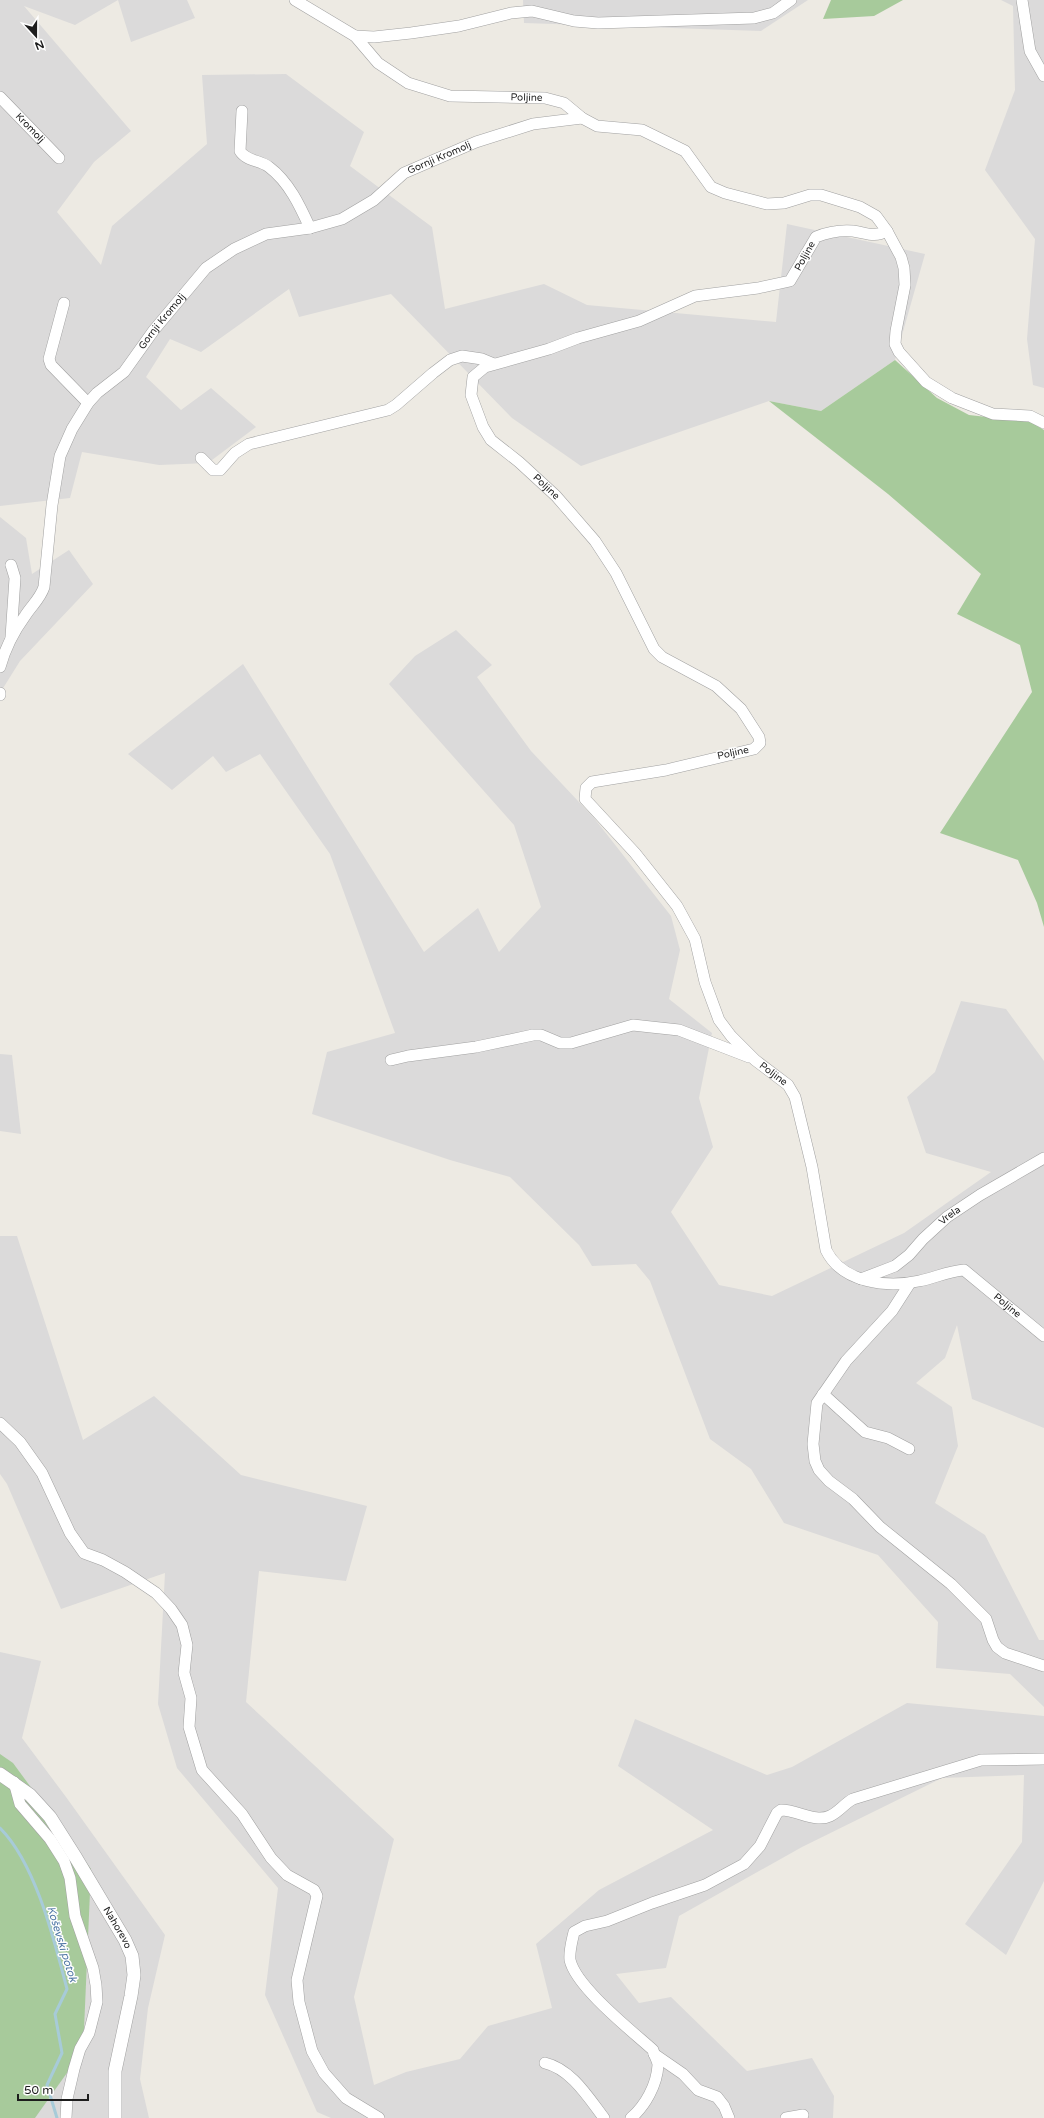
<svg xmlns="http://www.w3.org/2000/svg" width="1044" height="2118" font-family="'Varela Round',sans-serif">
<style>
.residential{fill:#dbdada}
.forest{fill:#a7ca9b}
.lines{fill:none;stroke-linecap:round;stroke-linejoin:round}
.stream{stroke:#a7cbd8;stroke-width:3}
.minor-casing{stroke:#a1a1a1;stroke-width:12}
.tertiary-casing{stroke:#a1a1a1;stroke-width:14}
.minor{stroke:#fff;stroke-width:11}
.tertiary{stroke:#fff;stroke-width:13}
.labels{text-anchor:middle;dominant-baseline:central;stroke-width:3;stroke-linejoin:round;paint-order:stroke}
.street-label{font-size:10px;fill:#1d1d1d;stroke:#fff}
.water-label{font-size:11px;font-style:italic;fill:#5178a5;stroke:#fff}
</style>
<rect width="100%" height="100%" fill="#edeae3"/>
<g class="residential">
<path d="M0,0H187L195,18L131,42L118,0L75,25L24,6L131,131L94,162L57,212L101,265L112,226L207,144L202,75L286,74L364,132L350,166L432,227L445,309L544,284L587,305L776,322L787,224L925,254L895,360L821,411L769,401L581,466L512,418L391,294L299,317L289,289L201,352L170,339L146,377L181,410L211,388L256,427L208,463L159,465L82,452L70,498L0,506Z"/>
<path d="M523,0H808L761,31L524,23Z"/>
<path d="M1001,0H1044V388L1033,385L1027,339L1035,239L985,170L1015,90L1013,6Z"/>
<path d="M0,517L26,538L32,574L69,550L93,584L20,661L0,693Z"/>
<path d="M456,630L492,665L477,677L531,751L594,818L671,916L680,950L669,999L712,1033L699,1098L713,1147L671,1212L719,1285L772,1296L904,1233L991,1172L926,1153L907,1097L935,1072L961,1001L1006,1009L1044,1061V1428L972,1399L957,1325L945,1358L916,1383L952,1407L958,1446L935,1503L985,1535L1039,1640H1044V1707L1010,1674L936,1668L938,1622L878,1555L784,1523L751,1469L710,1439L650,1281L636,1264L592,1266L579,1245L510,1177L450,1160L312,1114L327,1052L395,1033L330,854L260,754L226,772L213,756L172,790L128,754L243,664L424,952L478,908L499,952L541,907L514,825L389,684L415,656Z"/>
<path d="M0,1054L12,1055L21,1134L0,1131Z"/>
<path d="M0,1236H17L83,1440L154,1396L241,1475L367,1506L346,1581L259,1571L246,1702L394,1839L354,1997L374,2085L406,2072L460,2059L488,2026L552,2008L536,1944L599,1890L713,1830L618,1766L635,1719L767,1775L792,1767L907,1703L1044,1716V1881L1006,1955L965,1924L1022,1842L1024,1775L942,1778L802,1847L679,1916L666,1968L616,1974L639,2003L671,1997L747,2071L812,2058L834,2096L833,2118H331L317,2112L265,1995L278,1888L177,1768L158,1704L165,1573L61,1609L7,1484L0,1474Z"/>
<path d="M0,1652L41,1661L22,1738L66,1797L165,1935L148,2008L140,2079L149,2118H22L0,1869Z"/>
</g>
<g class="forest">
<path d="M831,0H903L874,16L823,19Z"/>
<path d="M895,360L937,398L969,415L1031,422L1044,430V927L1037,903L1018,860L940,833L1032,692L1020,645L957,614L981,574L888,494L769,401L821,411Z"/>
<path d="M0,1754L13,1763L91,1869L84,2029L74,2063L35,2118H0Z"/>
</g>
<g class="lines">
<path class="stream" d="M0,1828C36,1864 54,1940 67,1989L55,2014L62,2053L47,2085L57,2118"/>
<g class="minor-casing">
<g id="minor">
<path id="s1" d="M295,0L355,36L378,63L408,83L450,96L545,98L564,103L582,118L597,126L642,130L685,151L711,187L725,193L767,204L784,203L810,195H821L860,207L876,216L887,231L901,257L904,268L905,285L896,331L895,344L899,352L926,382L952,398L993,414L1030,416L1044,423"/>
<path d="M1022,0L1030,51L1044,76"/>
<path d="M355,36L374,37L411,33L459,26L511,13L532,11L574,21L598,23L754,18L773,13L791,0"/>
<path id="s2" d="M0,97L59,158"/>
<path d="M242,111L240,151C246,161 260,160 269,167C289,182 300,206 310,228"/>
<path id="s3" d="M887,231C874,238 867,233 853,231C840,230 828,232 816,237L790,281L758,288L695,296L639,321L578,338L549,349L485,367L473,377L471,395L483,427L491,440L519,462L556,496L595,541L616,573L654,649L662,657L716,686L741,709L759,737L760,743L754,749L666,770L592,782L586,788L585,799L635,853L677,906L695,939L705,982L719,1020L731,1036L755,1060L788,1085L795,1097L812,1167L826,1250C842,1283 887,1288 919,1281C934,1278 949,1271 964,1270L1044,1336"/>
<path d="M64,303L49,359L51,365L88,403"/>
<path d="M201,458L213,470H220L235,453L249,444L388,410L396,405L433,373L450,360L462,356L482,359L494,364"/>
<path d="M11,637L15,578L11,565"/>
<path id="s4" d="M0,667C5,649 14,631 25,616C32,605 40,599 44,587L52,505L60,456L72,429L88,403L97,393L124,372L154,330L206,268L234,249L266,234L310,228L342,219L374,200L404,173L476,142L533,124L582,118"/>
<path d="M0,693V695"/>
<path d="M391,1060L408,1056L476,1047L533,1035H541L560,1043H571L633,1025L651,1027L679,1030L749,1057"/>
<path id="s5" d="M861,1279L895,1266L909,1255L923,1239L947,1217L980,1195L1044,1158"/>
<path d="M910,1283L892,1311L846,1361L817,1403L813,1444L815,1461L819,1470L829,1481L853,1499L880,1527L951,1584L986,1619L993,1640L997,1647L1005,1653L1044,1666"/>
<path d="M823,1394L865,1432L888,1438L909,1449"/>
<path d="M0,1423L20,1442L42,1473L70,1533L84,1553L103,1560L125,1572L156,1593L171,1609L182,1625L187,1645L184,1673L191,1698L189,1727L202,1770L242,1814L271,1858L287,1875L314,1890L317,1896L297,1980L299,2002L312,2051L324,2073L346,2098L379,2118"/>
<path d="M14,1782L20,1804L50,1839L64,1861L70,1878L75,1916L93,1968L96,1985L97,2002L89,2033L80,2049L74,2069L67,2099L66,2118"/>
<path d="M654,2054L683,2074L698,2090L717,2097L724,2106L729,2118"/>
<path d="M545,2063C571,2069 588,2097 604,2118"/>
<path d="M631,2118C645,2106 657,2085 658,2065C658,2061 654,2055 653,2050C632,2031 576,1987 570,1960C569,1951 572,1941 574,1932L585,1926L607,1921L652,1903L705,1885L744,1864L760,1846L777,1813L781,1810C798,1810 815,1823 830,1816C839,1812 845,1803 853,1799L981,1760L1044,1759"/>
<path d="M786,2118L803,2115"/>
</g>
</g>
<g class="tertiary-casing">
<g id="tertiary">
<path id="s6" d="M0,1774L30,1795L50,1817L76,1858L125,1940L132,1956L134,1975L131,1996L115,2071V2118"/>
</g>
</g>
<use href="#minor" class="minor"/>
<use href="#tertiary" class="tertiary"/>
</g>
<g class="labels">
<g class="street-label">
<text stroke="none"><textPath href="#s1" startOffset="262">Poljine</textPath></text>
<text stroke="none"><textPath href="#s2" startOffset="43">Kromolj</textPath></text>
<text stroke="none"><textPath href="#s4" startOffset="727">Gornji Kromolj</textPath></text>
<text transform="translate(805 256) rotate(-61)">Poljine</text>
<text stroke="none"><textPath href="#s4" startOffset="395">Gornji Kromolj</textPath></text>
<text stroke="none"><textPath href="#s3" startOffset="598">Poljine</textPath></text>
<text transform="translate(733 753) rotate(-12)">Poljine</text>
<text stroke="none"><textPath href="#s3" startOffset="1474">Poljine</textPath></text>
<text stroke="none"><textPath href="#s5" startOffset="111">Vrela</textPath></text>
<text stroke="none"><textPath href="#s3" startOffset="1870">Poljine</textPath></text>
<text stroke="none"><textPath href="#s6" startOffset="196">Nahorevo</textPath></text>
</g>
<g class="water-label">
<text transform="translate(62 1944) rotate(73)">Koševski potok</text>
</g>
</g>
<g transform="translate(36 36) rotate(159)" stroke="#ffffff" stroke-width="3" paint-order="stroke">
<path d="M0-3L7 15L0 10L-7 15Z" fill="#1d1d1d"/>
<text y="-6" font-size="11" font-weight="bold" text-anchor="middle" fill="#1d1d1d">N</text>
</g>
<path d="M18 2094v6h70v-6" fill="none" stroke="#1d1d1d" stroke-width="2"/>
<text x="24" y="2094" font-size="12" fill="#1d1d1d" stroke="#ffffff" stroke-width="3" paint-order="stroke">50 m</text>
</svg>
